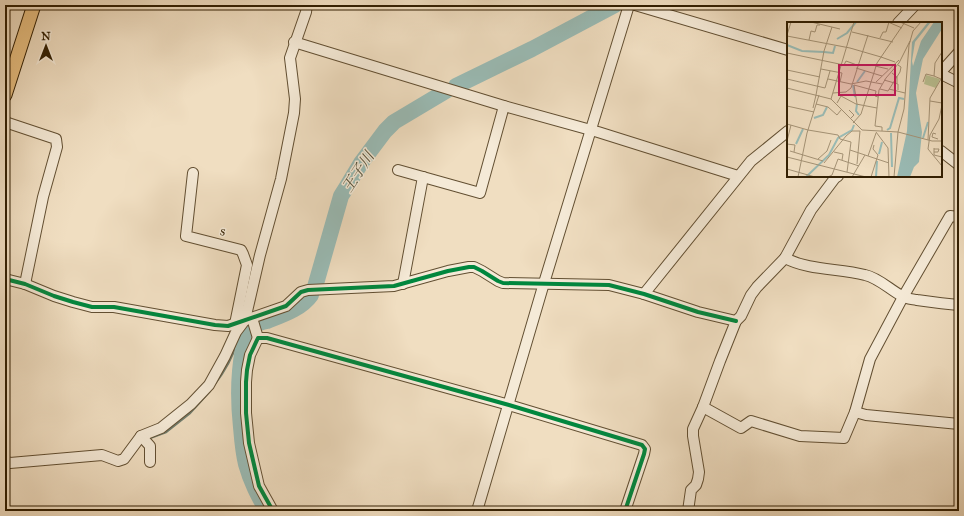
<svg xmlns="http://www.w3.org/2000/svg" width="964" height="516" font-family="'IM FELL Great Primer','Noto Serif JP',serif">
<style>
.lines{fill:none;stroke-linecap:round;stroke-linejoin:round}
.stream{stroke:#707d6e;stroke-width:2.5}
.river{stroke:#9abcb6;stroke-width:16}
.minor-casing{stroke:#624f32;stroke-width:12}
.major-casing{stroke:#321f02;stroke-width:15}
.minor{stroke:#f5ead7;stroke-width:10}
.major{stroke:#e8bf80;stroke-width:13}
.cycleway-casing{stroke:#f5ead7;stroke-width:6}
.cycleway{stroke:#00873e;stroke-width:4}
.labels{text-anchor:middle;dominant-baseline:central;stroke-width:3;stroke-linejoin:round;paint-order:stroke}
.street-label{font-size:14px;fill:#321f02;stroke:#f5ead7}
.water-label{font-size:15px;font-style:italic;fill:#514e38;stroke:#f5ead7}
.inset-river{fill:none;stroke:#9abcb6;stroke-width:2}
.inset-road{fill:none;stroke:#a49275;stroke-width:1}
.view{fill:#c2185b;fill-opacity:0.15;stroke:#c2185b;stroke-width:2}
.inset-edge{fill:none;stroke:#321f02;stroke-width:2}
</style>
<rect width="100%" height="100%" fill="#f0dec1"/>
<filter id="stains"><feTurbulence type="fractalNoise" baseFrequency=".005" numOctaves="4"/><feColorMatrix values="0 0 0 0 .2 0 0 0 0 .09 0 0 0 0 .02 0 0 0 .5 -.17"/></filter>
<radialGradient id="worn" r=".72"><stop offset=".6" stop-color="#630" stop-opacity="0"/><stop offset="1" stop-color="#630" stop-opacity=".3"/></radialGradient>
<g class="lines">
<g class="stream">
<path d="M241,332L251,327"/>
<path d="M214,385C224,372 232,359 236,344"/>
<path d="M147,439L166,432L190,413L210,391"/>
</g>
<g class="river">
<path d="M456,86L532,49L615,5"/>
<path d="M315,287L341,196L346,188L361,163L385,131L394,122L446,91"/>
<path d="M267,511C258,495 251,482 246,464C243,452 242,439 241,427C238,400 238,376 243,349C245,342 246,331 253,327C256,324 262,322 267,321C282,315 301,309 311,295"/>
</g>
<g class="minor-casing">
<g id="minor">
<path d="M635,5L788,50"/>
<path d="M898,23L915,5"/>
<path d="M294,42L504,106L598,132L738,176"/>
<path d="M941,72L959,52"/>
<path d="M941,74L959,83"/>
<path d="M5,122L56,139L57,147L43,197L25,284"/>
<path d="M941,151L959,165"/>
<path d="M398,170L480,193L504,106"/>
<path d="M193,173L186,236L241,250L243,254L247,265L235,324"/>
<path d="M785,258C810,271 839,268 865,275C879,278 890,290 902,296C906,299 912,299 917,300C931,302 945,304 959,305"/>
<path d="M5,279L25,284L54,296L73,302L92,307H114L215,325L228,326L286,306L301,292L308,290L394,286L448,271L469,267H474L482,271L498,281L503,283L609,285L644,294L698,312L736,321"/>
<path d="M403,284L423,177"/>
<path d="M644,294L751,161L788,131"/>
<path d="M252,318L258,338"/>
<path d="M703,407L741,428L751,421L800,436L844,438L855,412L870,359L903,297L950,216L959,217"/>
<path d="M855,412L866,415L959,424"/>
<path d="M141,436L150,446V462"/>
<path d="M5,461L10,463L102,455L118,461L124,459L141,436L161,428L191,404L209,385L225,356L236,332L245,320L260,255L281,179L294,113L295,99L290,58L306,12L307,5"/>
<path d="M273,511L259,486L249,443L246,413V382L247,370L250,355L258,338H267L509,405L642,445L645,449L644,454L625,511"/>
<path d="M477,511L544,283L629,5"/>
<path d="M688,511L691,490L696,485L698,479L699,472L693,436V429L703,407L720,361L736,321L741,316L751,295L757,287L785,258L811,210L835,178L838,176"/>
</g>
</g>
<g class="major-casing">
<path id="major" d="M5,95L34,5"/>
</g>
<use href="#minor" class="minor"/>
<use href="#major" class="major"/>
<g class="cycleway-casing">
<g id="cycleway">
<path d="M5,279L25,284L54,296L73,302L92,307H114L215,325L228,326L286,306L301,292L308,290L394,286L448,271L469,267H474L482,271L498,281L503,283L609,285L644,294L698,312L736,321"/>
<path d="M273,511L259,486L249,443L246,413V382L247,370L250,355L258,338H267L509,405L642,445L645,449L644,454L625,511"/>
</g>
</g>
<use href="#cycleway" class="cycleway"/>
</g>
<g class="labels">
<g class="street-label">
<text transform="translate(223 231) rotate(14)">s</text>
</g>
<g class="water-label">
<text transform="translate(358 172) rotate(-57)">王子川</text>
</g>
</g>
<g transform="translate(787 22)">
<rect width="155" height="155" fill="#f0dec1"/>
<path d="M139,53L153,57L149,66L137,62Z" fill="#bac193"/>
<path d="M141,0H144L128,20L125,39L126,44L134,19L147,0H155V7L136,37L129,71L135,110L132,140L127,145L123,155H110L120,109L125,20Z" fill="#9abcb6"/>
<path class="inset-river" d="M50,17L60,11L69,0M0,23L15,29L37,30M37,30L46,31L48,24M70,60L78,49M66,63L68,75M70,82L69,89L72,93M27,96L36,93L40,85M100,108L103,106L112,76L117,77M104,111L105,145M136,116L141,100M9,122L16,107M92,132L95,120M19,155L42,133L51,116L65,108L67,103M89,155L90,139"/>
<path class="inset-road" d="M24,0L53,7M101,0L115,6M113,0L127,6M65,10L106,20M0,13L4,0M0,14L63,26L94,35M93,16L96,10H99L102,0M22,18L24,9L28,10L30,3H33M0,31L57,43L59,39L70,43M94,35L108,40M88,44L101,47M69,46L95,54M34,47L55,51L53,60M0,48L33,55M105,51L110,55V61M0,57L38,66L43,49M41,57L64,62L79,59L95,62M97,58L111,62V68M89,60L112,38M136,60L139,52L147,54M0,66L44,77L75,108L111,110L145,119H155M93,67L101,69L113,50L114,45L111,43M102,67L118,71M46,71L59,70L64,66L81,13M29,73L37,29L45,5M44,77L67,0M143,79L155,81M50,81L54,74L69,82L90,86M29,82L41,85L50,93L54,88M70,82L67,63L89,69L88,74L91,75M155,83L152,97L143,113L141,127L155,144M0,84L27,90M26,86L29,73M62,88L67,93L63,97M66,101L74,92L90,41L118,0M0,102L21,108M21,108L51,113L53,117L64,120L60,150M95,109V105L88,104L92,68L99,56L112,41L123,19M89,110L101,126L102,155M111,110L117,87L122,23L126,9L134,0M149,112L146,111L145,115L151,117M141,118L143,76L154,57L147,54L148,41L155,30M0,119L4,103M0,122L8,123L7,130M147,126V133L155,135M63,128L90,137M3,129L36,139M47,130L56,132L55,138M147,130H151L152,127H147M81,134L89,111M0,135L79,155M31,137L40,129L44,118M90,137L102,141M37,141L59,114L65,109H73L70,142M0,147L28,155M11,155L20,111L32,73M41,155L45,153L51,137L72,144M65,155L78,133M84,155L91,133L86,127L87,123M107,155L111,110"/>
<path class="view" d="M52,43H108V73H52Z"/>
<rect width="155" height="155" class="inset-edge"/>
</g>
<rect width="964" height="516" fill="none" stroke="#f0dec1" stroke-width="20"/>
<rect x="6" y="6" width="952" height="504" fill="none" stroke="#321f02" stroke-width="2"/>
<rect x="10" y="10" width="944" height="496" fill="none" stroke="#321f02"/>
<g transform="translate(46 46)" stroke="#f5ead7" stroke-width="3" paint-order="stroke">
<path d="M0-3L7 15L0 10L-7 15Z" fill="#321f02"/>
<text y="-6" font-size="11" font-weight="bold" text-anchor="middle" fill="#321f02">N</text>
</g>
<rect width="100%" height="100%" filter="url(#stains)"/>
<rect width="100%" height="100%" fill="url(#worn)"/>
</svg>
